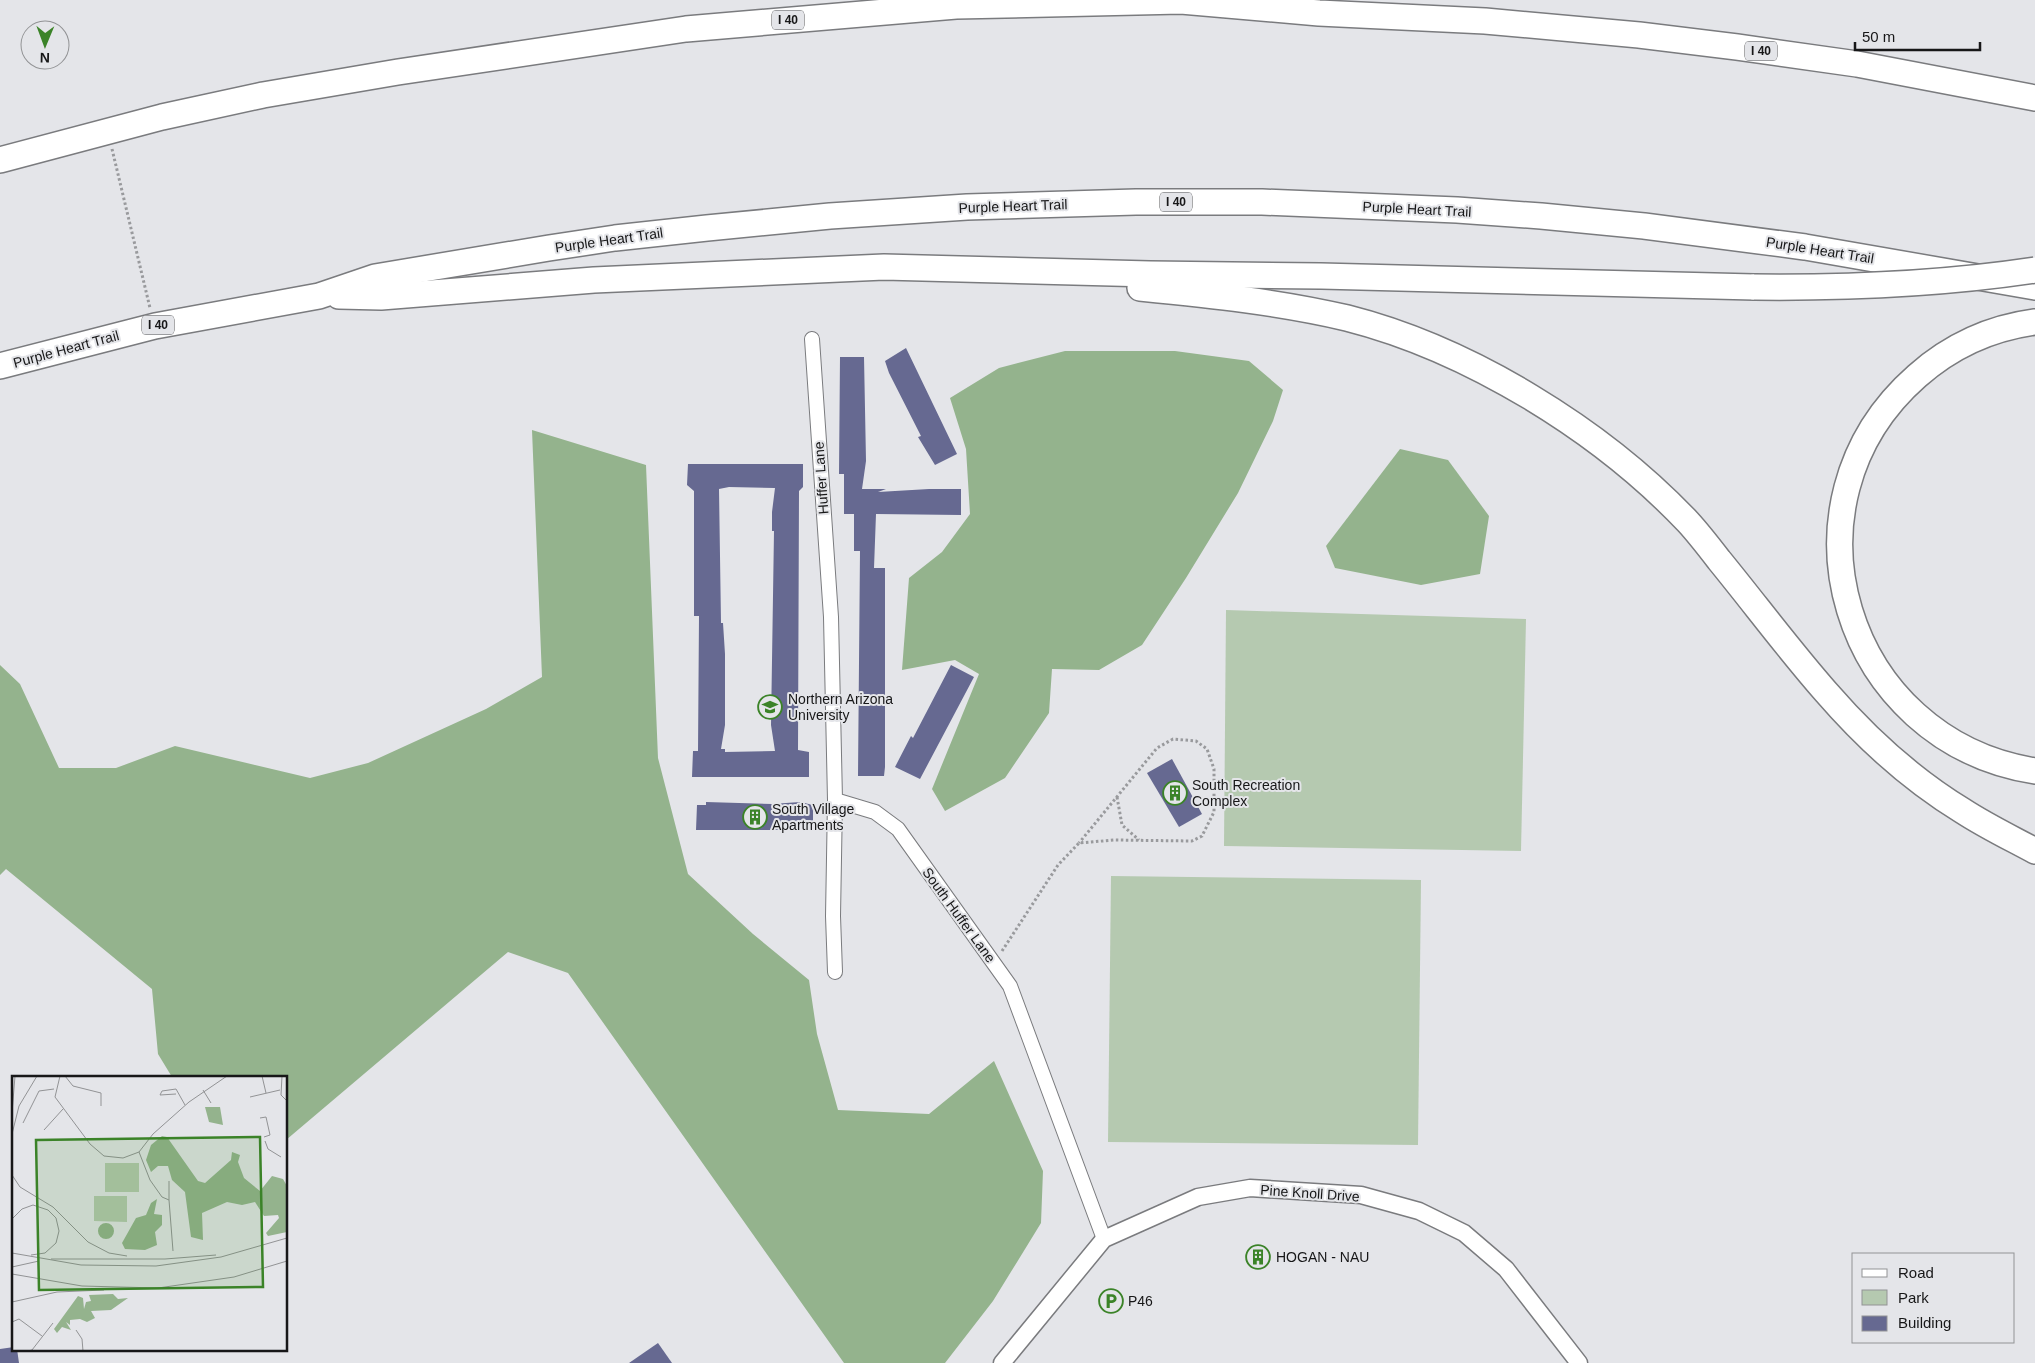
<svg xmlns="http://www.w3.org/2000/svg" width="2035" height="1363" font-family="Arial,sans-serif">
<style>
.green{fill:#b5c9b0}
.forest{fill:#94b38d}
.building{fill:#666991;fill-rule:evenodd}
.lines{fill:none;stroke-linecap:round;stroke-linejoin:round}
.minor-casing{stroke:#7a7b7e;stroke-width:16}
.tertiary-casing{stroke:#7a7b7e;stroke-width:19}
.motorway-casing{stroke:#7a7b7e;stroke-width:28}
.path{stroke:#999a9d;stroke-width:3;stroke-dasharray:2.5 2.5;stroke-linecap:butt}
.minor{stroke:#fff;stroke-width:14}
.tertiary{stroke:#fff;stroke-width:16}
.motorway{stroke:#fff;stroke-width:25}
.motorway-bridge-casing{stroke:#7a7b7e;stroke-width:28;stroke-linecap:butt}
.motorway-bridge{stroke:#fff;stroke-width:25}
.labels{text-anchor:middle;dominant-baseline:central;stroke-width:4;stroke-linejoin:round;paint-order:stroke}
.shield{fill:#e4e5e9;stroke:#545557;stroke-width:1}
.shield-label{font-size:12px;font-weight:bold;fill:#171718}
.street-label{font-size:14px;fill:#171718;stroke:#e4e5e9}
.poi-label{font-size:14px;fill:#171718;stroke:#e4e5e9;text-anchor:start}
.inset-road{fill:none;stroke:#929395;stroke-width:1}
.view{fill:#3b8328;fill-opacity:0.15;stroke:#3b8328;stroke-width:2.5}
.inset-edge{fill:none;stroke:#171718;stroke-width:2.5}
</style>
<rect width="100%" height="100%" fill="#e4e5e9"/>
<g class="green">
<path d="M1226,610L1526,619L1521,851L1224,846Z"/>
<path d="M1111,876L1421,880L1418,1145L1108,1142Z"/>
</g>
<g class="forest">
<path d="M1065,351H1175L1249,361L1283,390L1273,421L1238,493L1186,578L1142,645L1099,670L1052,669L1049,713L1005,778L945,811L932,789L979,674L955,660L902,670L909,578L942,552L970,514L966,449L950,398L999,368Z"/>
<path d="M532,430L646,465L658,758L688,874L753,934L809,980L817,1034L838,1110L929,1114L994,1061L1043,1171L1041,1223L993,1301L945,1363H844L568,973L508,952L286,1140V1077H172L158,1054L152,989L6,869L0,875V665L20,684L59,768H116L175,746L310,778L368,763L486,709L542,677Z"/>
<path d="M1400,449L1448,460L1489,516L1480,574L1421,585L1335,568L1326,546Z"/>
</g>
<g class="building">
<path d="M906,348L957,454L935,465L918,437L921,436L889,373L885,361Z"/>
<path d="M840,357H864L866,461L862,489H886L878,492L929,489H961V515L876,514L874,568H885V767L884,776H858L860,551H854V514H844V474H839Z"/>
<path d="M688,464H803V487L799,491L798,750L809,752V777H692L693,751H698L699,616H694V491L687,485ZM729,487L775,488L772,512V531H774L771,725L775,751L725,752V749H721L725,725V654L723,623H721L719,489Z"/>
<path d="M951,665L974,677L920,779L895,767L911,736L913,738Z"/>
<path d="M1172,759L1202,814L1179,827L1147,773Z"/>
<path d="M706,802L772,804L800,802L813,805V830H696L697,805H706Z"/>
<circle cx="1258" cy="1257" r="11"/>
<path d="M658,1343L672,1363H629Z"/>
<path d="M14,1347V1349H17L19,1363H0V1349Z"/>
</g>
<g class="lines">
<g class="minor-casing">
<g id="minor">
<path d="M812,339L831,617L835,800L875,812L898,829L1010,986L1104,1239"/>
<path d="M835,972L833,916L835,800"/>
</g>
</g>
<g class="tertiary-casing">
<path id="tertiary" d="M1002,1363L1104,1239L1198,1197L1250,1188L1361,1195L1419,1211L1464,1233L1506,1269L1579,1363"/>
</g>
<g class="motorway-casing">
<g id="motorway">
<path d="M0,160L162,117L263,95L398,72L686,29L956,6L1181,1L1319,13L1485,21L1639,35L1737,47L1857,64L2035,98"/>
<path d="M1140,288C1210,295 1279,302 1347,318C1469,349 1601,430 1688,522C1699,534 1709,547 1719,560C1755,604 1789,650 1826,692C1865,737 1912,780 1963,811C1986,826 2011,838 2035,851"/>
<path d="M339,296L381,297L594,280L884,267L1150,274L1321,276L1754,287"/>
<path d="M2035,322C1990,328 1951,346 1917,376C1771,504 1844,741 2035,771"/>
<path d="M0,366L155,326L319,296L375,277L549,248L615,238L707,228L830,216L967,207L1136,202H1262L1457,210L1541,216L1644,226L1805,247L2035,287"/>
</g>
</g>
<g class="path">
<path d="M112,149L150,308"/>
<path d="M1117,797L1122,825L1139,840"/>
<path d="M1002,951L1058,865L1079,843L1114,840L1192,841L1202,836L1214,812V769L1207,749L1196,741L1173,739L1157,748L1079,843"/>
</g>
<use href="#minor" class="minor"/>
<use href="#tertiary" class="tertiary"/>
<use href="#motorway" class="motorway"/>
<g class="motorway-bridge-casing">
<path id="motorway-bridge" d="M1754,287C1848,288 1942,284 2035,270"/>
</g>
<use href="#motorway-bridge" class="motorway-bridge"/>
</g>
<defs>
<g id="university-ring" transform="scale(1.25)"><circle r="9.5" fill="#e4e5e9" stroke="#3b8328" stroke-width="1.5"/><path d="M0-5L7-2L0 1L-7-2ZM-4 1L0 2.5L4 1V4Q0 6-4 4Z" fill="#3b8328"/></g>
<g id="building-ring" transform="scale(1.25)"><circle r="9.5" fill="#e4e5e9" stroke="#3b8328" stroke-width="1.5"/><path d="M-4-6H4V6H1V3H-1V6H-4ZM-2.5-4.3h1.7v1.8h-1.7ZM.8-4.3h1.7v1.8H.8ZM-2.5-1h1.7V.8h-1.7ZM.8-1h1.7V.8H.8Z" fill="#3b8328"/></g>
<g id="parking-ring" transform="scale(1.25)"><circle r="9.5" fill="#e4e5e9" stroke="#3b8328" stroke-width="1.5"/><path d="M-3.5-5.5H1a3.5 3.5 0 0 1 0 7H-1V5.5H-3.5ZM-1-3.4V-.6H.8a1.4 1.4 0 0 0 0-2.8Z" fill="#3b8328"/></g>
</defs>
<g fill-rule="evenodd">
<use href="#university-ring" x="770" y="707"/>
<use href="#building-ring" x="1175" y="793"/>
<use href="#building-ring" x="755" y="817"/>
<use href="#building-ring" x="1258" y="1257"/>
<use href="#parking-ring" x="1111" y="1301"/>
</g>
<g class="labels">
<g class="shield">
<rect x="772" y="10.5" width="32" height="19" rx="4"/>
<rect x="1745" y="41.5" width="32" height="19" rx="4"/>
<rect x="1160" y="192.5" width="32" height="19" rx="4"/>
<rect x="142" y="315.5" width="32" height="19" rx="4"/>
</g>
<g class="shield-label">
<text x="788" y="20">I 40</text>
<text x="1761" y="51">I 40</text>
<text x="1176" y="202">I 40</text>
<text x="158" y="325">I 40</text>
</g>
<g class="street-label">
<text transform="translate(1013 206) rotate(-2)">Purple Heart Trail</text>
<text transform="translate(1417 209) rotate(3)">Purple Heart Trail</text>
<text transform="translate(609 240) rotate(-8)">Purple Heart Trail</text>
<text transform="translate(1820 250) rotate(9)">Purple Heart Trail</text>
<text transform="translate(66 349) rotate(-15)">Purple Heart Trail</text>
<text transform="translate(821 478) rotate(-94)">Huffer Lane</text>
<text transform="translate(959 915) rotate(54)">South Huffer Lane</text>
<text transform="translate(1310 1193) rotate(4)">Pine Knoll Drive</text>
</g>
<g class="poi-label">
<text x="788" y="699">Northern Arizona<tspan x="788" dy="16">University</tspan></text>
<text x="1192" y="785">South Recreation<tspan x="1192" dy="16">Complex</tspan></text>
<text x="772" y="809">South Village<tspan x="772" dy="16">Apartments</tspan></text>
<text x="1276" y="1257">HOGAN - NAU</text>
<text x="1128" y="1301">P46</text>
</g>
</g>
<g transform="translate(12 1076)">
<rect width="275" height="275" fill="#e4e5e9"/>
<path d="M93,87H127V116H93ZM82,120H115V146L82,145Z" fill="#b5c9b0"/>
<path d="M193,31H208L211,49L197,46ZM150,60L155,61L186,105L193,107L219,84L220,76L228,79L226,86L232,102L248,115L260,100L271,103L275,110V156L256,160L254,157L267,142L266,139L252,140L243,126L230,129L215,126L190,137L191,164L179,161L173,116L160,104L156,90H146L139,96L134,84L139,69ZM145,123L142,138L150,139V149L143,156L145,169L133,174L113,173L110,167L124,142L134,139L139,127ZM86 155a8 8 0 1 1 16 0a8 8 0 1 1-16 0ZM101,218L106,223L116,222L99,234L79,235L83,242L75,246L68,243L58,244V249L54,246L59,254L50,251L45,257L42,253L66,220L71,222L72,233L74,226L79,225L77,219Z" fill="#94b38d"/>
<path class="inset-road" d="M48,0L43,21L78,68L92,80L111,82L127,76L141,58L177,26L215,0M53,0L61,10L89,17V30M250,0L254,17M270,0L269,19L275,25M191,14L199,27M164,18L148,19L150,15L164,13L173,29M238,21L268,14M0,37L3,0M248,42L254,41L258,59L252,61M11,47L27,15L42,13M32,54L51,33M0,58L7,30L25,0M253,65L256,73L269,81M127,76L138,104L150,121L157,124L161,175M0,99L8,111L41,131L76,166L97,177L115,180M157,105V124M0,143L10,133L21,129L36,134L44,142L47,155L44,167L33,177L19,179M0,177L69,189L144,190L209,181L275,162M39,183H153L204,179M0,191L27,185M0,198L70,210L146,212L222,201L275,185M0,226L45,216L92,214M0,246L7,243L30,260M64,254L70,263L71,275M16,275L20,274L41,247"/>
<path class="view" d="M248,61L251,211L27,214L24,64Z"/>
<rect width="275" height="275" class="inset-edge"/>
</g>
<rect x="1852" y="1253" width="162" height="90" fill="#e4e5e9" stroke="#929395"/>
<rect x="1862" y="1269" width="25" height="8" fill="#ffffff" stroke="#929395"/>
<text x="1898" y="1278" font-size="15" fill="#171718">Road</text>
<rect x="1862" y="1290" width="25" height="15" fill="#b5c9b0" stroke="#929395"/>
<text x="1898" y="1303" font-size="15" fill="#171718">Park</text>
<rect x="1862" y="1316" width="25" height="15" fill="#666991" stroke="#929395"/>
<text x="1898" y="1328" font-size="15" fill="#171718">Building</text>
<g transform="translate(45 45) rotate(181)"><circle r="24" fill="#e4e5e9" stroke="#929395"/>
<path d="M0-4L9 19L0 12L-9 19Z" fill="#3b8328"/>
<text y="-8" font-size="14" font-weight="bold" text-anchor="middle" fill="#171718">N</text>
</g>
<path d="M1855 42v8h125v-8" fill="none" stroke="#171718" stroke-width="2.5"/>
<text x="1862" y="42" font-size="15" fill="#171718" stroke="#e4e5e9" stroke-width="4" paint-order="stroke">50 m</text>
</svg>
